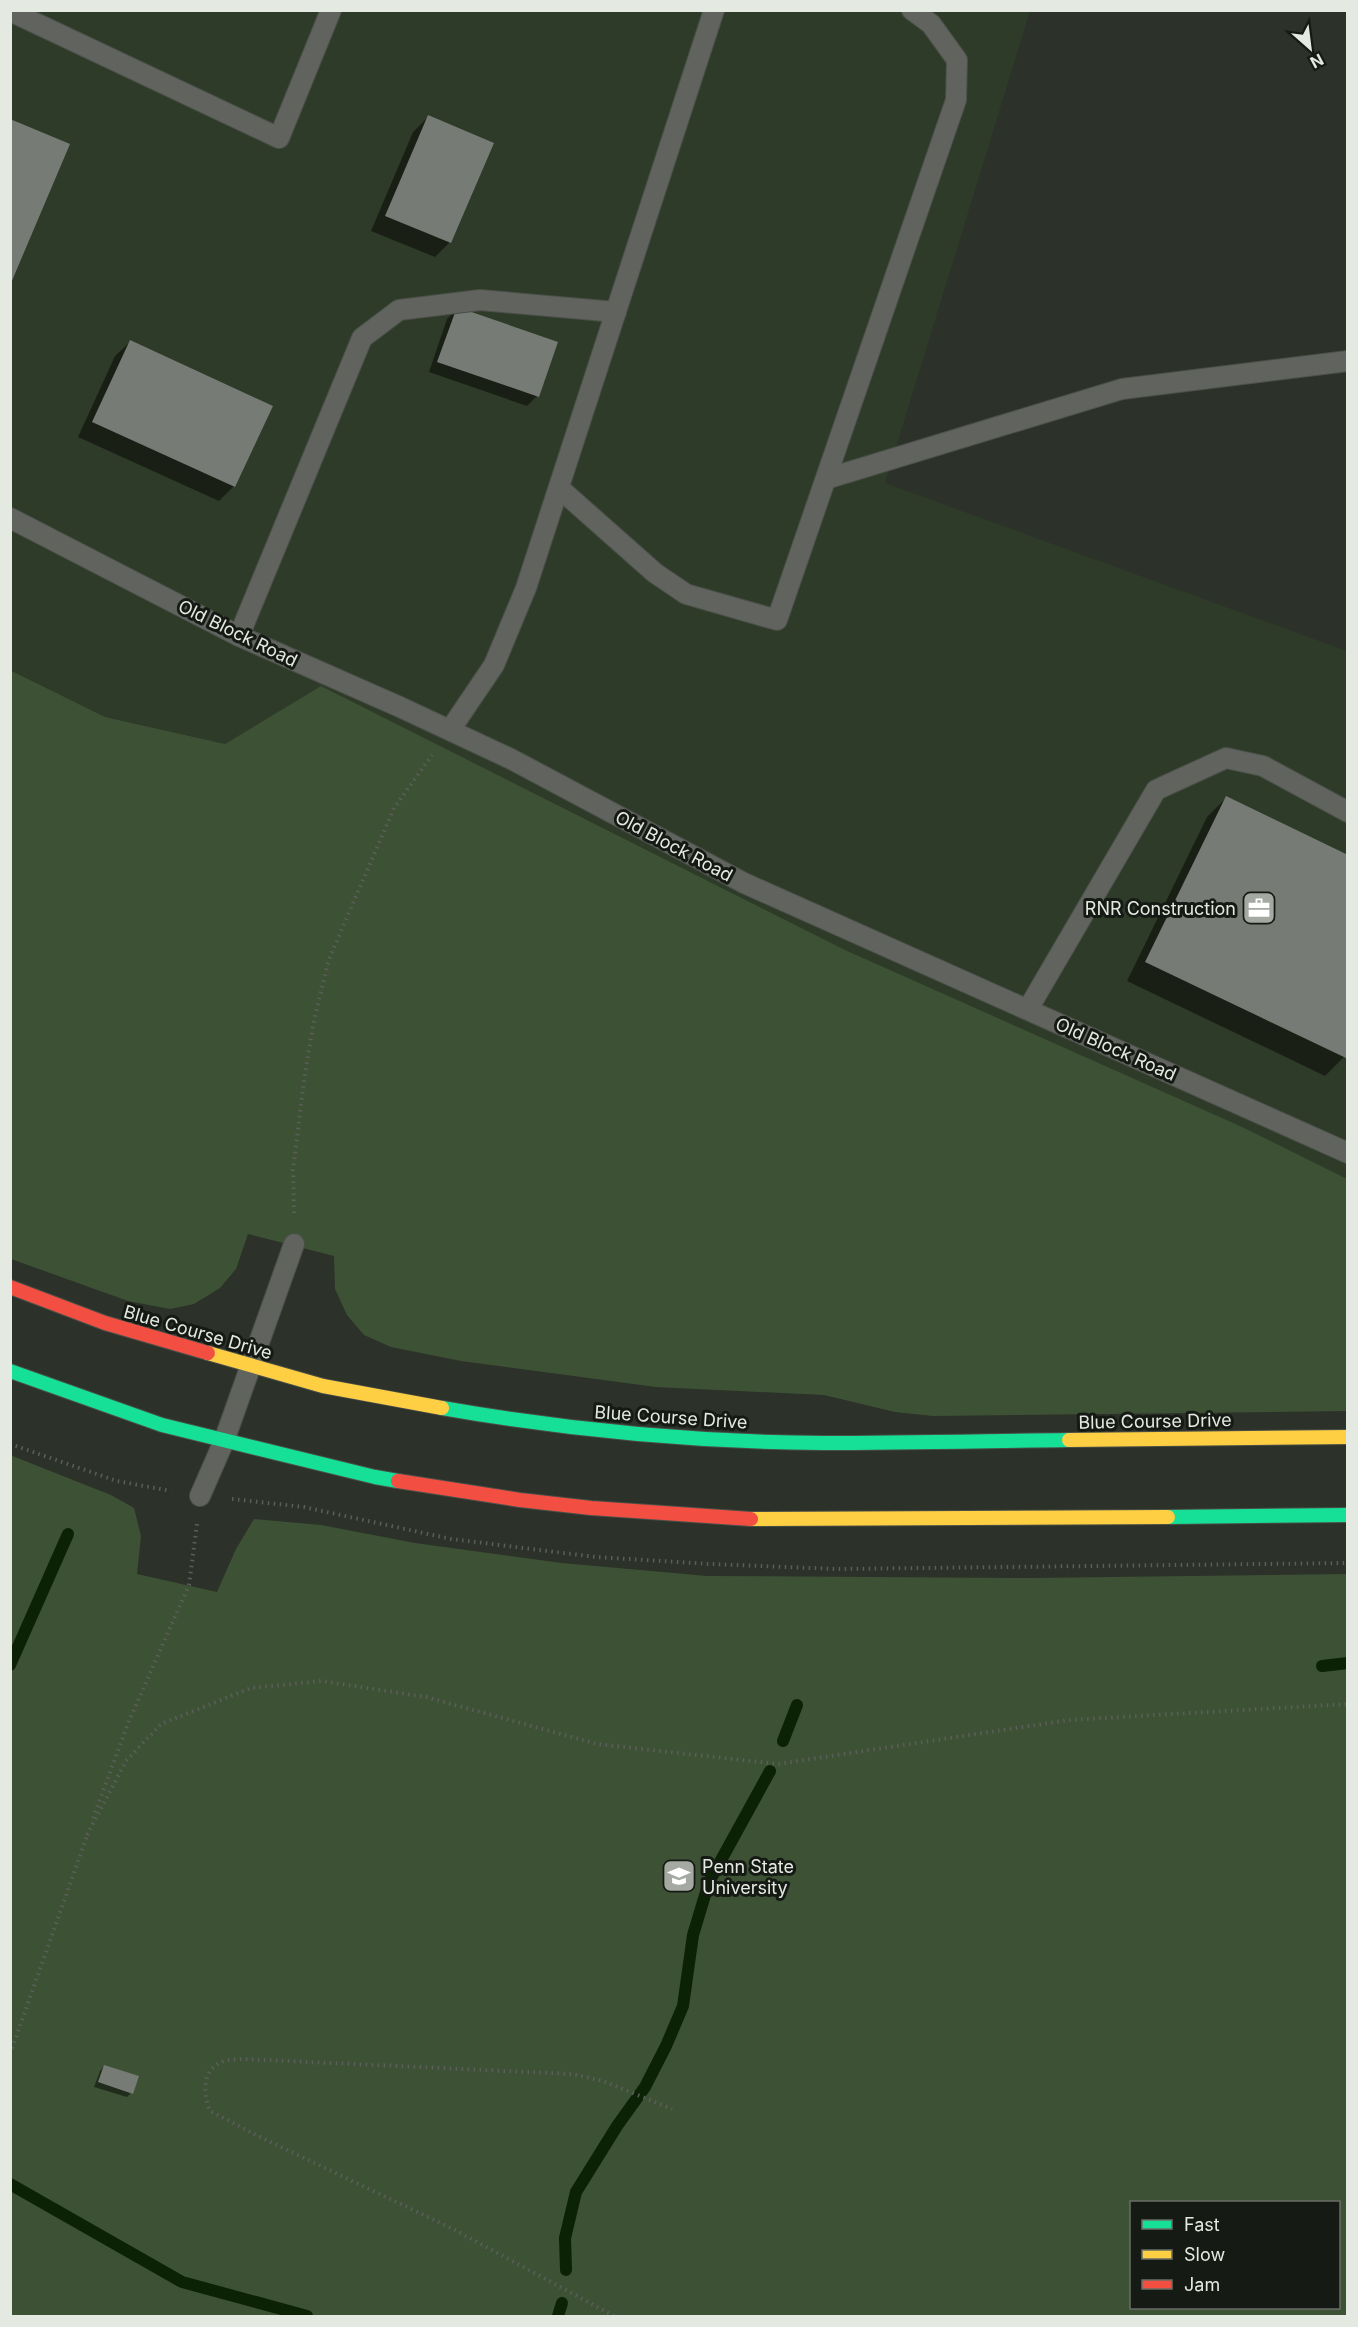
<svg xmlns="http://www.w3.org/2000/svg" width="1358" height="2327" font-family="Inter,sans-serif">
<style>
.built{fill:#2f3b29}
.green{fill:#3d5234;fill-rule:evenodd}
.shadow{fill:#0007}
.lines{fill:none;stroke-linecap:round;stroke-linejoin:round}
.stream{stroke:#0c2204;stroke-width:12}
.building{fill:#777b75}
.lane-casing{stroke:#4a4f48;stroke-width:22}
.fast-casing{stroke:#4a4f48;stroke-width:16}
.slow-casing{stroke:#4a4f48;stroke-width:16}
.jam-casing{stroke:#4a4f48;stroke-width:16}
.path{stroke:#5b5e5a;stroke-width:4;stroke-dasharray:1.5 4.5;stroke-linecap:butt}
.lane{stroke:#60635e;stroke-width:20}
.fast{stroke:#16e098;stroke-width:14}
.slow{stroke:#ffcf43;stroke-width:14}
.jam{stroke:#f24e42;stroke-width:14}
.labels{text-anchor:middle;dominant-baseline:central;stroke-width:6;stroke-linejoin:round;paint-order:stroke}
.street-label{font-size:18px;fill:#e4eae1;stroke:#161a14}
.poi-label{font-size:18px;fill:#e4eae1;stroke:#161a14;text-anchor:end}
</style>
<rect width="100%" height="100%" fill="#2c312a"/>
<path class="built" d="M10,11H1030L885,483L1347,651V1185L845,950L321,686L225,744L105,717L11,670Z"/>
<g class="green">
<path d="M10,670L105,717L225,744L321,686L845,950L1242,1127L1347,1179V1411L933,1416L895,1412L824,1395L656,1387L461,1361L391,1347L364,1335L347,1315L335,1289L334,1256L248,1234L236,1269L220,1288L194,1304L170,1309L128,1301L11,1259Z"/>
<path d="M10,1455L111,1495L134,1508L141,1536L137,1574L217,1592L236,1549L254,1519L321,1525L415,1543L562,1563L707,1576L1032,1578L1347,1574V2316H11ZM1132,2202H1338V2308H1132Z"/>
</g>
<g class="shadow">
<path d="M428,117L492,143L449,243L435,257L371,231L413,132Z"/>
<path d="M457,309L537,396L527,406L429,372L447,319Z"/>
<path d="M130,342L234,486L219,501L78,437L115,356Z"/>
<path d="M1226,798L1344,1057L1325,1076L1127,981L1207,817Z"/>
<path d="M104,2066L131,2093L127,2097L94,2087L100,2071Z"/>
</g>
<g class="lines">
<g class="stream">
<path d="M10,1665L68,1534"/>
<path d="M1322,1666L1348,1663"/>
<path d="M783,1741L797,1705"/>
<path d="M10,2184L182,2282L307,2316"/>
<path d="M566,2270L565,2238L576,2192L617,2126L645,2087L666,2046L683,2006L693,1935L709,1882L770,1771"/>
<path d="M558,2316L562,2303"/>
</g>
</g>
<g class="building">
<path d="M428,115L494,143L451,243L385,216Z"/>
<path d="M10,119L70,144L11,283H10Z"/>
<path d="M457,307L558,342L539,397L437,362Z"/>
<path d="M130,340L273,406L235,487L92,422Z"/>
<path d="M1226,796L1348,855V1054L1346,1058L1145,962Z"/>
<path d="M104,2065L139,2076L133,2094L98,2082Z"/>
</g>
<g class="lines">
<g class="lane-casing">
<g id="lane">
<path d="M10,11L279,138L331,10"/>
<path d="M826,479L1122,389L1348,361"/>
<path d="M559,488L655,573L686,594L777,620L956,100L957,60L931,24L912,10"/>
<path d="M10,518L239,636L400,707L511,759L744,883L1348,1153"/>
<path d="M239,636L362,338L399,310L480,300L616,312"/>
<path d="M450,730L494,665L526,588L714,10"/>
<path d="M1028,1009L1156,790L1226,758L1263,766L1348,812"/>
<path d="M200,1496L224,1441L294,1244"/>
</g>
</g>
<g class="fast-casing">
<g id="fast">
<path d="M10,1371L162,1425L375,1477L398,1481"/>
<path d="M442,1408C567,1430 696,1442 823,1443C905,1443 987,1441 1069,1440"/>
<path d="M1168,1517L1348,1515"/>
</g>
</g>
<g class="slow-casing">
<g id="slow">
<path d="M208,1353L323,1386L442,1408"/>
<path d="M1069,1440L1348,1437"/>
<path d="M751,1519L1168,1517"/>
</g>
</g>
<g class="jam-casing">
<g id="jam">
<path d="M10,1287L105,1323L208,1353"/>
<path d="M398,1481L520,1500L591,1508L751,1519"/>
</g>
</g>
<g class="path">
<path d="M294,1213L293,1170L304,1080L314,1020L329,959L394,808L432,755"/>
<path d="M10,1444L117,1481L171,1491"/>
<path d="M232,1499L304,1507L451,1539L596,1557L710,1564L837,1569L1348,1563"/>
<path d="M93,1818L129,1721L189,1585L197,1524"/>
<path d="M87,1835L126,1761L161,1724L251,1688L321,1681L426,1697L597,1744L778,1764L1069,1720L1348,1704"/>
<path d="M10,2054L88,1833"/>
<path d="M614,2316L453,2229L258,2136L210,2111C203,2093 201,2069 224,2061C229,2059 237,2060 243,2059L572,2074L603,2081L672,2109"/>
</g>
<use href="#lane" class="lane"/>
<use href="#fast" class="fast"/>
<use href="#slow" class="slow"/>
<use href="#jam" class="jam"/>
</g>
<defs>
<g id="office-square" transform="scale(1.725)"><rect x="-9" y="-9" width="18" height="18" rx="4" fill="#a4a9a1" stroke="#161a14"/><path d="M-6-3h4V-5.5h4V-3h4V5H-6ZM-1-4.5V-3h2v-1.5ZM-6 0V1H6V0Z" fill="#fff"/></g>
<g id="university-square" transform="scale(1.725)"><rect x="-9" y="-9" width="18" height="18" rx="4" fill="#a4a9a1" stroke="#161a14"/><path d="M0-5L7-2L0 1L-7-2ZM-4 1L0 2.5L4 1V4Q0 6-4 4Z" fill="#fff"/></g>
</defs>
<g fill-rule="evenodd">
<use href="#office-square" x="1259" y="908"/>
<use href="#university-square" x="679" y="1876"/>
</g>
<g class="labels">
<g class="street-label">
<text transform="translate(238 633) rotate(26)">Old Block Road</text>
<text transform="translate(674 846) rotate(28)">Old Block Road</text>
<text transform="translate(1116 1049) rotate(24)">Old Block Road</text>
<text transform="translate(198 1332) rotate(16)">Blue Course Drive</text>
<text transform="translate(671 1417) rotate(4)">Blue Course Drive</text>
<text transform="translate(1155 1421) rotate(-1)">Blue Course Drive</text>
</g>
<g class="poi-label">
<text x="1236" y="908">RNR Construction</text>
<text x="702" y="1866" text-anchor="start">Penn State<tspan x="702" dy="21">University</tspan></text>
</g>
</g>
<rect width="1358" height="2327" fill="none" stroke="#e4eae1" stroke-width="24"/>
<rect x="1130" y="2201" width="210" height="108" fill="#161a14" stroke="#686d66" stroke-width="1.5"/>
<rect x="1142" y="2220" width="30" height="9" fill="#16e098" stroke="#686d66" stroke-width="1.5"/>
<text x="1184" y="2231" font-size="18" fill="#e4eae1">Fast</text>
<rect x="1142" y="2250" width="30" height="9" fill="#ffcf43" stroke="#686d66" stroke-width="1.5"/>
<text x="1184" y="2261" font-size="18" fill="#e4eae1">Slow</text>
<rect x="1142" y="2280" width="30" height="9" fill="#f24e42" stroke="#686d66" stroke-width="1.5"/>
<text x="1184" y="2291" font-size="18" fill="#e4eae1">Jam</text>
<g transform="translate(1310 48) rotate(152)" stroke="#161a14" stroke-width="4.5" paint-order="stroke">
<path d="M0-4.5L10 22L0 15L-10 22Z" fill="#e4eae1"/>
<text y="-9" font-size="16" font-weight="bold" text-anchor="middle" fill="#e4eae1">N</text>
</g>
</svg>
